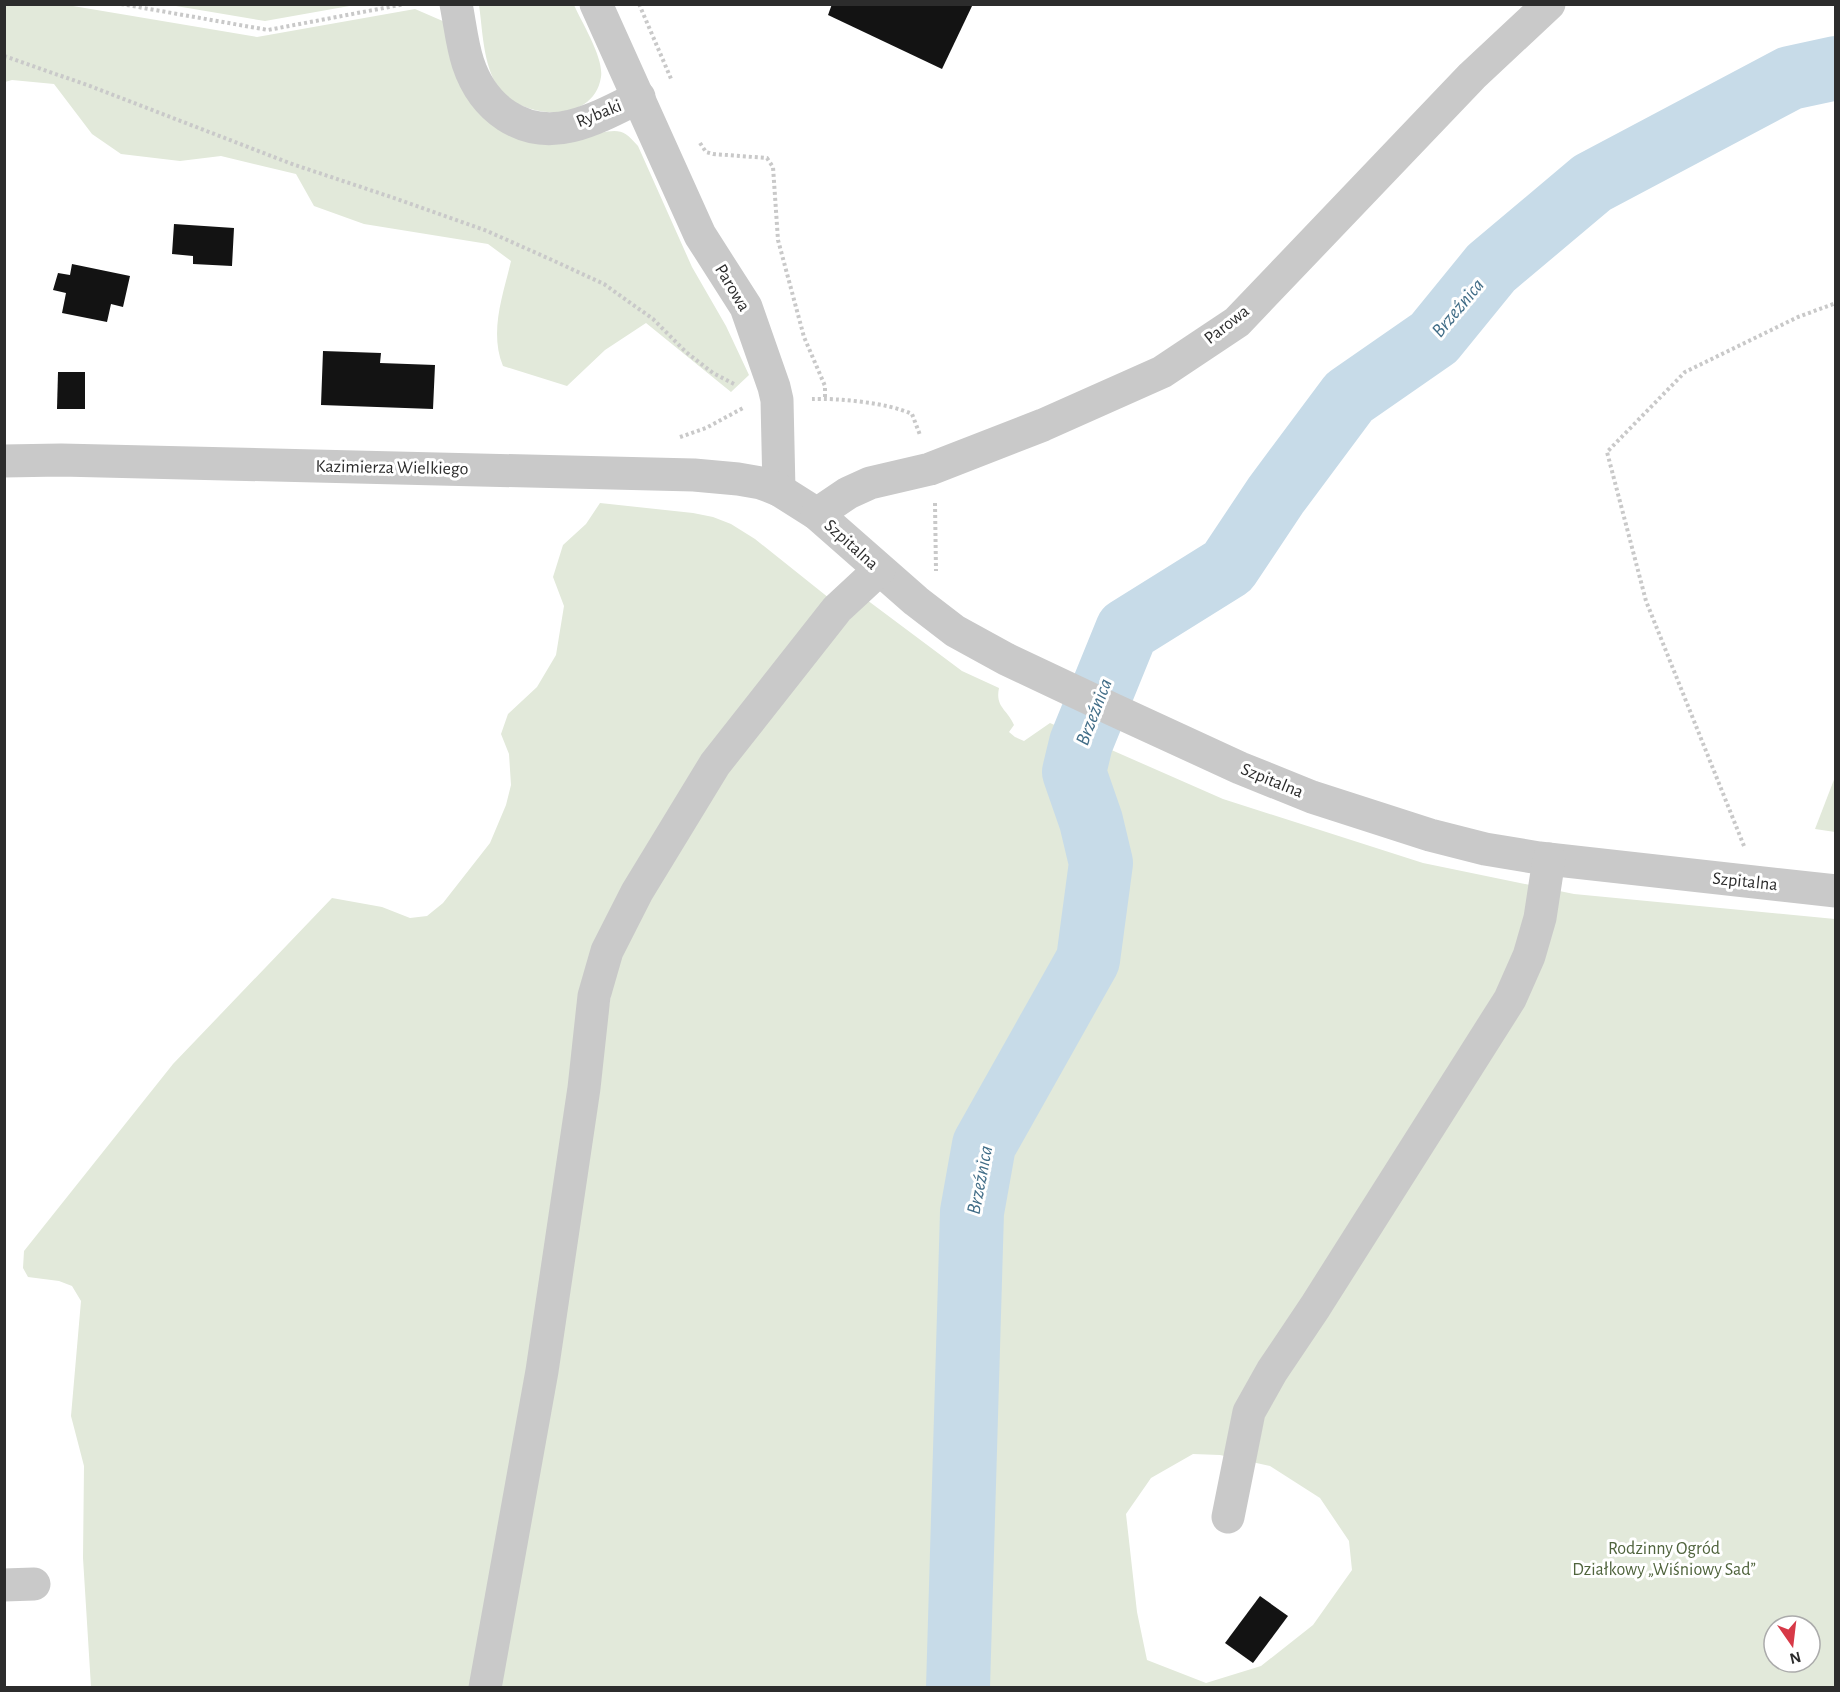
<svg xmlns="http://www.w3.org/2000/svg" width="1840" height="1692" font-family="'Alegreya Sans',sans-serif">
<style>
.green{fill:#e2e9da;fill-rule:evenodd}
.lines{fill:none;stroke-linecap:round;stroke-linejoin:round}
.river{stroke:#c7dbe8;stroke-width:64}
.building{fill:#131313}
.path{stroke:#c9c9c9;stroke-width:4;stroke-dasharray:3 3;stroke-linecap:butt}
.minor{stroke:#c9c9c9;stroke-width:33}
.labels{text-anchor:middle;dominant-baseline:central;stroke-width:6;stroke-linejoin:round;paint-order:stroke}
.street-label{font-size:18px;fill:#2c2c2c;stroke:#fff}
.park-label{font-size:18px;fill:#50643d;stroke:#fff}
.water-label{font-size:20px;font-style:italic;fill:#416d87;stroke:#fff}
</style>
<rect width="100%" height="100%" fill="#fff"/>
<g class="green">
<path d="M4,5H67L257,37L415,9L445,22L463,89L476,110L496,127L599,133C620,129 624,130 638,146L692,267L726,326L749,375L731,392L646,323L605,350L567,386L503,366C489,332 503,295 511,261L488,244L364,224L314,206L296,174L221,156L180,161L121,154L92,134L54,84L12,80L5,82Z"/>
<path d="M170,5H355L265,21Z"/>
<path d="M479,5H574C582,23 604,58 601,77C594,123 528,119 503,93C483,72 483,32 479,5Z"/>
<path d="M600,503L693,513L713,517L731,524L755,539L834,602L626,889L476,1687H91L83,1558L84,1466L71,1416L81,1301L72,1286L59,1281L28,1277L23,1268L24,1251L173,1064L332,898L382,907L410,918L427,916L443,903L490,843L506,805L511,785L509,754L501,734L508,714L537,687L556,655L564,606L553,577L563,545L586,524Z"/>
<path d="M867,600L962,671L999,688C995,707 1007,709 1014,725L1009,732L1015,737L1024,741L1050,723L1223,799L1423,863L1574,894L1835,919V1687L495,1688L618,952L751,729ZM1193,1454L1220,1455L1270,1466L1320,1498L1349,1541L1352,1570L1313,1625L1261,1666L1206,1683L1147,1660L1137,1612L1126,1514L1151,1478ZM1774,1626H1810V1662H1774Z"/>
<path d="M1835,777V832L1815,829Z"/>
</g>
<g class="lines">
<path class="river" d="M958,1688L972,1212L984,1145L1088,960L1101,863L1091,821L1074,772L1081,743L1127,630L1228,567L1276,495L1349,397L1434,338L1491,268L1592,183L1790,78L1836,68"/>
</g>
<g class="building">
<path d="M832,4H973L942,69L828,15Z"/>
<path d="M174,224L234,228L232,266L193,264V256L172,254Z"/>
<path d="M72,264L130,276L123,307L111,304L107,322L62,313L66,293L53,290L58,273L70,275Z"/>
<path d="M323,351L381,353L380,363L435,365L433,409L321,405Z"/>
<path d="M58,372H85V409H57Z"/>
<path d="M1260,1596L1288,1616L1253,1663L1225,1643Z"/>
</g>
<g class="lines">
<g class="path">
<path d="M121,4L268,30L405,4"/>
<path d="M639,4L672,81"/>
<path d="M4,56L90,86L292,164L397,199L487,231L552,260L604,284L653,319L686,352L713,373L736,385"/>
<path d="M700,143L706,152L713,154L767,158L773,167L778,240L804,337L825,386V398"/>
<path d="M812,399C838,398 889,403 912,414L920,435"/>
<path d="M680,437L706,428L743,408"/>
<path d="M935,503L936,571"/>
<path d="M1744,846L1646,601L1607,452L1685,372L1798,317L1836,303"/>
</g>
<g class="minor">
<path d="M456,4C460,24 462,45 468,63C483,108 522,138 571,126C595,120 617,108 639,97"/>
<path d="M596,4L700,235L746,307L774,387L777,400L779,490"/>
<path d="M4,461L61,460L694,475L738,479L761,483L779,490L817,514L916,601L955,631L1006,659L1114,710L1240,768L1312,797L1430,835L1485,849L1539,858L1836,891"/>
<path d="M817,514L848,493L870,483L930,469L1043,425L1162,372L1237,322L1472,76L1549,4"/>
<path d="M1228,1517L1249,1412L1272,1371L1315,1307L1510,999L1529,956L1540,918L1549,859"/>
<path d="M4,1585L34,1584"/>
<path d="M485,1688L542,1371L584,1088L594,996L607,951L637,892L715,764L837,609L879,570"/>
</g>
</g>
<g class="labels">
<g class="street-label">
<text transform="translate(599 114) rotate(-22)">Rybaki</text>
<text transform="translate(732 288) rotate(59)">Parowa</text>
<text transform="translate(1227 325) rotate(-38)">Parowa</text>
<text transform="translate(392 468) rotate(1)">Kazimierza Wielkiego</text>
<text transform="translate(851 545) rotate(42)">Szpitalna</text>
<text transform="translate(1272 781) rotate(22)">Szpitalna</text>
<text transform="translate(1745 882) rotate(6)">Szpitalna</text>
</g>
<g class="park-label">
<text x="1664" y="1549">Rodzinny Ogród<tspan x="1664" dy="21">Działkowy „Wiśniowy Sad”</tspan></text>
</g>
<g class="water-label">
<text transform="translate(1458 308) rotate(-50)">Brzeźnica</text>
<text transform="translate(1094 712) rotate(-69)">Brzeźnica</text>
<text transform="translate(980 1180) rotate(-79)">Brzeźnica</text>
</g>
</g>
<rect width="1840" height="1692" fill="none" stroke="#2c2c2c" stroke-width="12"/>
<g transform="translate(1792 1644) rotate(166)"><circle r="28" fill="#ffffff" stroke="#ababab" stroke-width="1.5"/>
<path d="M0-4.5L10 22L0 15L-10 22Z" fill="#d73947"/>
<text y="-9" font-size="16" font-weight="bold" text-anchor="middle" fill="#2c2c2c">N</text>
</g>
</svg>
